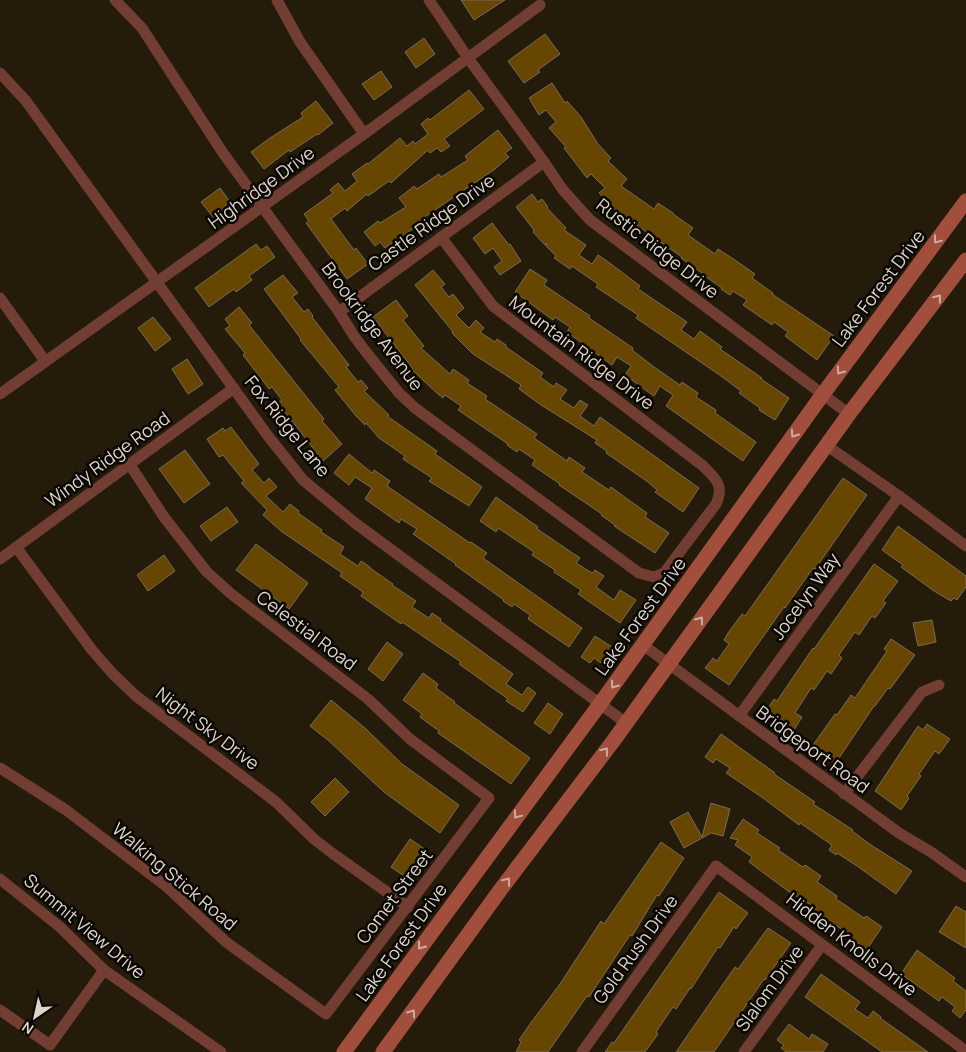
<svg xmlns="http://www.w3.org/2000/svg" width="966" height="1052" font-family="Manrope,sans-serif">
<style>
.building{fill:#674602;stroke:#776b59}
.lines{fill:none;stroke-linecap:round;stroke-linejoin:round}
.street{stroke:#723d32;stroke-width:11}
.secondary{stroke:#a14e3c;stroke-width:15}
.oneway{stroke:#caaca1}
.labels{text-anchor:middle;dominant-baseline:central;stroke-width:5;stroke-linejoin:round;paint-order:stroke}
.street-label{font-size:18px;fill:#dcd5cc;stroke:#0a0703}
</style>
<rect width="100%" height="100%" fill="#251b0b"/>
<g class="building">
<path d="M461,0H505L474,20Z"/>
<path d="M545,34L560,54L538,70L540,72L524,83L508,61Z"/>
<path d="M424,38L435,54L416,68L405,52Z"/>
<path d="M381,71L392,87L374,100L362,84Z"/>
<path d="M552,83L565,103L567,101L581,117L598,144L611,158L608,161L627,179L621,186L654,209L658,203L673,213V214L693,228L688,235L715,254L718,249L735,260L755,274L752,278L773,293L772,294L834,336L817,360L785,336L788,332L774,322L772,325L743,305L747,300L733,291L730,295L721,289L722,288L702,274V273L681,258L682,257L615,210L599,193L605,188L591,174L587,178L564,148L566,147L549,128L556,122L546,110L539,115L529,98Z"/>
<path d="M469,90L484,109L444,139L450,146L441,152L437,148L430,153L428,150L391,183L389,181L368,196L367,194L347,211L345,208L331,219L354,250L356,248L368,264L347,279L306,223L309,221L304,214L333,193L330,190L338,183L345,191L357,181L352,174L367,163L368,164L400,138L407,146L413,141L415,144L428,134L421,124L428,118L430,120Z"/>
<path d="M316,101L333,123L318,135L317,134L290,152L289,150L264,169L251,152L270,138L303,117L301,113Z"/>
<path d="M498,130L512,148L505,153L509,157L495,169L426,216L414,228L385,248L380,242L375,246L364,232L378,221L380,223L406,207L399,198L414,186L417,189L439,174L441,177L468,160L465,156Z"/>
<path d="M220,188L231,203L213,217L201,202Z"/>
<path d="M532,194L538,202L542,199L548,207L547,208L566,228L564,230L586,245L579,255L592,264L598,255L607,261L640,286L638,289L687,322L681,330L694,339L700,331L722,347L720,349L762,378L761,379L789,398L775,420L759,410L760,408L739,393L741,391L721,376L636,318L638,315L596,287L598,284L572,266L570,269L554,258L556,256L546,246L547,243L545,245L533,232L534,230L516,207Z"/>
<path d="M492,223L509,245L510,244L521,261L500,275L494,267L502,261L493,248L485,254L473,238Z"/>
<path d="M256,244L261,250L267,246L275,257L249,276L252,280L236,292L234,289L209,307L195,288Z"/>
<path d="M530,269L547,280L544,285L590,316L589,318L633,348L632,350L654,367L680,385L682,382L698,393L696,397L716,410L715,413L756,442L743,461L666,406L673,395L660,386L654,396L625,375L631,366L617,357L612,365L567,332L570,327L555,317L553,320L515,292Z"/>
<path d="M433,270L445,284L441,287L449,297L453,294L464,308L456,315L469,328L476,320L484,328L480,332L495,342L497,339L506,345V347L543,373L540,377L554,387L556,383L567,390L560,399L574,408L580,400L588,405L580,416L594,426L600,417L699,488L683,512L655,492L657,490L648,482L606,453L607,451L595,443L597,440L541,405L519,389L521,385L473,354L452,333L453,332L415,285Z"/>
<path d="M283,275L298,293L292,297L304,312L308,309L313,316L312,317L349,365L346,367L358,382L361,380L368,388L364,391L389,415L387,416L437,451L435,454L482,487L469,506L429,481L432,478L403,459L405,456L379,438L366,423L365,425L356,416L335,390L339,387L300,340L301,339L264,289Z"/>
<path d="M396,300L408,316L403,320L424,346L421,348L450,374L453,369L469,380L467,383L487,396L485,399L537,434L534,438L567,461L569,457L585,468L582,472L609,490L611,487L626,498L647,513L645,517L669,533L655,553L614,526L615,525L601,515L602,514L559,485L560,484L532,465L535,460L519,449L517,452L507,445L508,444L458,410L461,406L445,395L443,398L438,394L412,370L413,369L373,317Z"/>
<path d="M239,307L252,323L249,325L324,419L322,421L342,444L323,461L278,403L282,400L272,387L269,389L243,355L245,353L225,329L230,326L225,319Z"/>
<path d="M153,317L171,339L155,351L138,328Z"/>
<path d="M187,359L203,384L188,394L172,369Z"/>
<path d="M231,427L259,464L252,470L264,483L269,478L277,487L266,496L283,512L290,504L299,511L298,513L322,530L321,532L344,547L340,554L358,566L361,561L370,567V568L393,584L392,585L416,601L412,607L429,618L432,613L441,619L440,621L513,674L506,684L522,695L528,687L536,693L523,712L506,701L508,699L459,664L461,662L402,622L401,624L361,596L363,592L340,576L342,573L281,531L263,515L267,510L241,483L244,481L223,455L219,457L207,439L223,428L225,431Z"/>
<path d="M185,450L210,484L184,503L159,469Z"/>
<path d="M349,454L372,473L374,470L390,481L387,486L470,543L471,542L487,553L483,558L582,628L569,647L528,619L530,615L514,604L512,607L503,601L504,600L455,565L456,564L413,534L417,529L401,519L399,523L365,499L372,488L355,477L349,485L334,473Z"/>
<path d="M843,478L867,495L815,569L813,568L785,608L784,607L729,685L705,668L713,658L717,661L729,644L724,640L728,633L742,614L745,616Z"/>
<path d="M496,497L538,527L537,529L580,558L576,563L592,573L595,570L604,576L596,587L614,600L620,590L636,600L620,623L578,594L581,590L554,572L555,570L532,555L534,552L498,528L496,532L480,521Z"/>
<path d="M227,507L238,522L211,541L200,526Z"/>
<path d="M898,526L966,576V587L957,600L954,598L951,601L934,591L901,567L903,565L882,550Z"/>
<path d="M256,544L308,583L289,609L236,570Z"/>
<path d="M164,555L175,571L148,591L137,575Z"/>
<path d="M874,564L898,581L883,601L886,603L875,618L872,616L859,635L855,632L839,655L842,658L831,674L827,671L814,690L811,688L795,713L802,717L794,730L766,711L774,699L777,701L813,648L814,649Z"/>
<path d="M932,620L936,642L918,646L913,623Z"/>
<path d="M595,636L612,647L601,663L594,658L590,663L581,657Z"/>
<path d="M891,639L915,655L890,689L888,688L875,706H874L835,764L811,748L835,714L837,715L851,695L855,698L887,651L884,649Z"/>
<path d="M387,642L403,654L383,681L368,669Z"/>
<path d="M423,673L438,684L436,688L455,702L454,703L530,758L511,784L438,733L439,731L420,717L422,714L403,700Z"/>
<path d="M331,700L365,728L402,764L459,805L440,833L384,792L329,741L310,726Z"/>
<path d="M548,703L563,714L550,734L534,723Z"/>
<path d="M927,724L950,739L939,754L935,751L919,774L921,776L907,796L909,798L901,810L875,791L918,726L923,730Z"/>
<path d="M721,734L775,773L774,774L815,802L813,804L853,830L852,831L871,845L912,871L896,894L857,866L837,853L836,855L829,850L832,845L800,823L799,825L763,798L726,773L730,768L716,759L713,763L705,757Z"/>
<path d="M335,778L349,792L325,816L311,802Z"/>
<path d="M711,803L730,809L723,836L711,833L684,848L670,822L688,812L702,837Z"/>
<path d="M743,819L759,830L757,833L780,848L778,850L803,867L805,865L821,876L817,882L837,896L836,899L864,918L866,916L882,927L867,949L850,938L852,936L814,911L816,908L788,891L749,862L752,857L735,845L738,840L730,838Z"/>
<path d="M410,839L426,850L407,878L391,867Z"/>
<path d="M661,842L684,858L659,896L657,895L632,936L630,935L589,997L587,996L548,1052H516L521,1042L519,1040L530,1024L560,984L601,921L604,924Z"/>
<path d="M719,892L748,913L736,929L734,927L720,948L718,947L691,989L690,988L676,1009L673,1007L656,1032L658,1034L645,1052H605L612,1042L614,1043Z"/>
<path d="M956,906L966,912V948L939,932Z"/>
<path d="M768,928L791,943L765,980L764,979L714,1052H676L735,967L738,969Z"/>
<path d="M917,950L955,978L953,981L966,991V1010L960,1018L952,1011L955,1007L942,997L939,1001L901,974Z"/>
<path d="M821,974L860,1002L855,1009L868,1018L873,1011L881,1017L880,1018L928,1052H882L805,997Z"/>
<path d="M789,1024L809,1039L812,1034L828,1044L823,1052H786L781,1048L784,1045L777,1040Z"/>
</g>
<g class="lines">
<g class="street">
<path d="M115,0L142,28L223,153L339,312L354,336L366,352L399,393L415,408L639,573L654,577L664,573L716,504C725,485 715,478 702,465L493,306L441,237"/>
<path d="M277,0L300,42L364,134"/>
<path d="M429,0L468,58L544,162L563,190L590,220L849,414"/>
<path d="M0,73L26,101L268,436L303,480L355,523L626,723"/>
<path d="M0,298L45,361"/>
<path d="M339,312L544,162"/>
<path d="M0,394L364,134L540,5"/>
<path d="M826,445L899,496L966,546"/>
<path d="M16,547L92,650L112,673L136,696L276,802L314,839L332,853L408,907"/>
<path d="M0,559L234,388"/>
<path d="M643,645L899,833L931,852L966,877"/>
<path d="M739,716L899,496"/>
<path d="M0,768L66,810L167,887L226,942L326,1014L489,798L410,739L368,699L230,593L206,571L164,517L130,465"/>
<path d="M844,794L922,692L939,685"/>
<path d="M0,879L60,927L104,970L221,1052"/>
<path d="M0,1010L50,1045L104,970"/>
<path d="M582,1052L716,866L966,1051"/>
<path d="M744,1052L822,945"/>
</g>
<g class="secondary">
<path d="M344,1052L600,704L823,394L966,201"/>
<path d="M383,1052L501,889L614,740L849,414L966,260"/>
</g>
</g>
<defs><path id="oneway-chevron" d="M-2-3.5L2.5 0L-2 3.5" fill="none" stroke-width="1.6" stroke-linecap="round" stroke-linejoin="round" transform="scale(1.25)"/></defs>
<g class="oneway">
<use href="#oneway-chevron" transform="translate(937 240) rotate(127)"/>
<use href="#oneway-chevron" transform="translate(938 298) rotate(-52)"/>
<use href="#oneway-chevron" transform="translate(840 371) rotate(126)"/>
<use href="#oneway-chevron" transform="translate(794 434) rotate(126)"/>
<use href="#oneway-chevron" transform="translate(700 620) rotate(-54)"/>
<use href="#oneway-chevron" transform="translate(614 685) rotate(126)"/>
<use href="#oneway-chevron" transform="translate(605 751) rotate(-52)"/>
<use href="#oneway-chevron" transform="translate(517 815) rotate(127)"/>
<use href="#oneway-chevron" transform="translate(507 881) rotate(-53)"/>
<use href="#oneway-chevron" transform="translate(421 946) rotate(126)"/>
<use href="#oneway-chevron" transform="translate(412 1013) rotate(-54)"/>
</g>
<g class="labels">
<g class="street-label">
<text transform="translate(261 187) rotate(-36)">Highridge Drive</text>
<text transform="translate(431 222) rotate(-36)">Castle Ridge Drive</text>
<text transform="translate(658 248) rotate(38)">Rustic Ridge Drive</text>
<text transform="translate(878 288) rotate(-53)">Lake Forest Drive</text>
<text transform="translate(373 326) rotate(53)">Brookridge Avenue</text>
<text transform="translate(582 352) rotate(37)">Mountain Ridge Drive</text>
<text transform="translate(288 426) rotate(51)">Fox Ridge Lane</text>
<text transform="translate(107 459) rotate(-36)">Windy Ridge Road</text>
<text transform="translate(805 596) rotate(-54)">Jocelyn Way</text>
<text transform="translate(640 616) rotate(-54)">Lake Forest Drive</text>
<text transform="translate(307 630) rotate(37)">Celestial Road</text>
<text transform="translate(208 728) rotate(37)">Night Sky Drive</text>
<text transform="translate(813 749) rotate(36)">Bridgeport Road</text>
<text transform="translate(175 876) rotate(40)">Walking Stick Road</text>
<text transform="translate(394 896) rotate(-53)">Comet Street</text>
<text transform="translate(85 926) rotate(40)">Summit View Drive</text>
<text transform="translate(401 942) rotate(-54)">Lake Forest Drive</text>
<text transform="translate(852 944) rotate(37)">Hidden Knolls Drive</text>
<text transform="translate(635 949) rotate(-54)">Gold Rush Drive</text>
<text transform="translate(769 988) rotate(-54)">Slalom Drive</text>
</g>
</g>
<g transform="translate(35 1017) rotate(214)" stroke="#0a0703" stroke-width="4" paint-order="stroke">
<path d="M0-4L9 19L0 12L-9 19Z" fill="#dcd5cc"/>
<text y="-8" font-size="14" font-weight="bold" text-anchor="middle" fill="#dcd5cc">N</text>
</g>
</svg>
